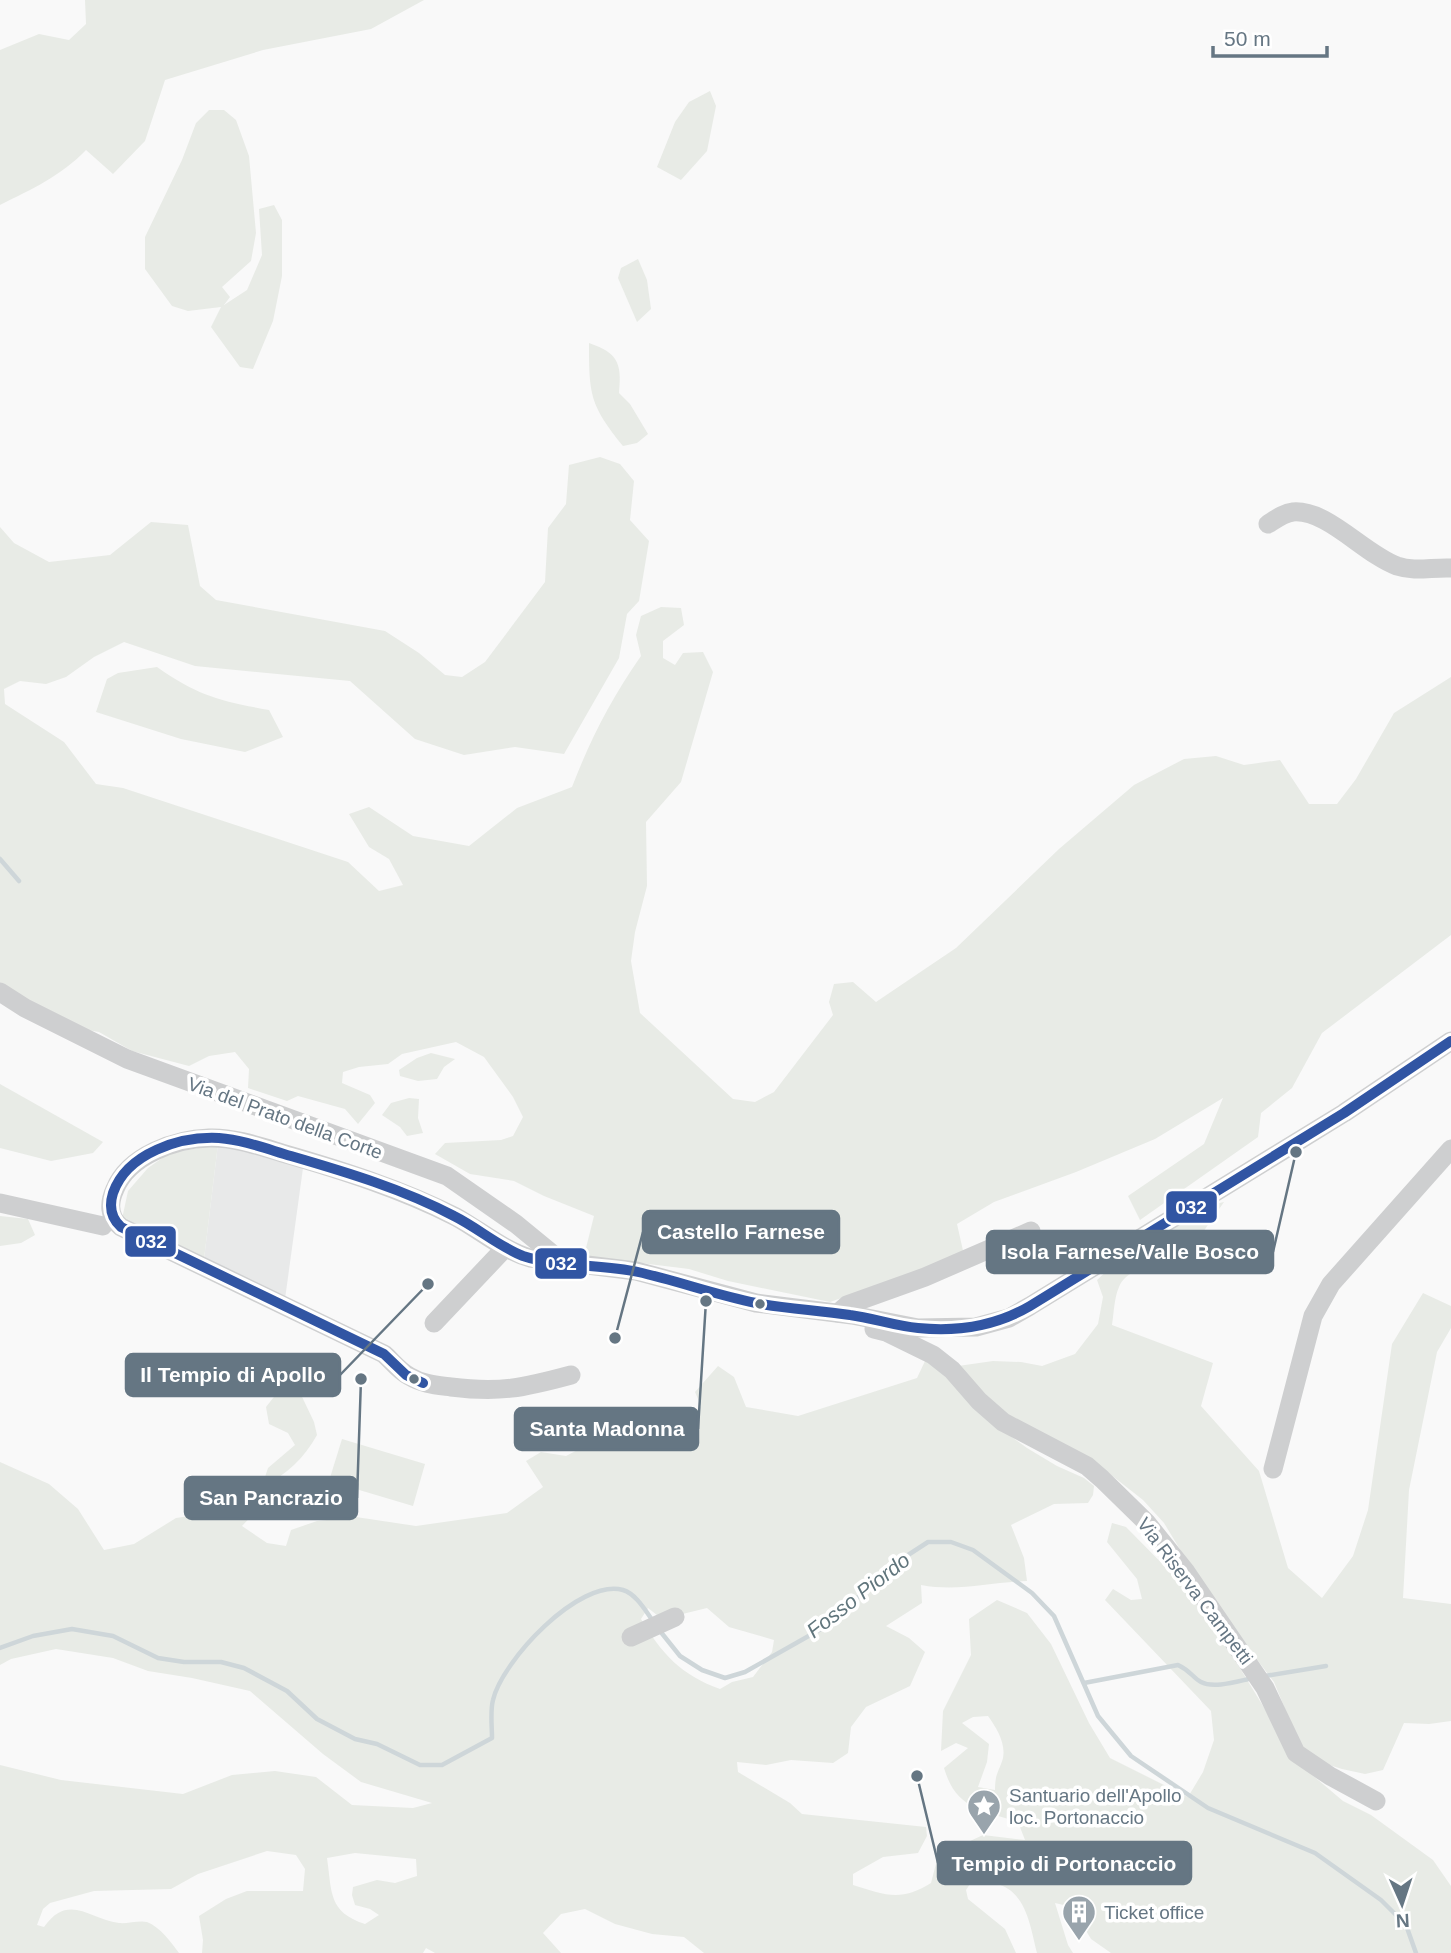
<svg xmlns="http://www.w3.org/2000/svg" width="1451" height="1953" font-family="Arial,sans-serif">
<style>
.built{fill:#e8e9e9}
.green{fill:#e8ebe6;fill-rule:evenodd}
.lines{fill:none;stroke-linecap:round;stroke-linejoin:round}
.stream{stroke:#ced6d9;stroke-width:4.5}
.minor{stroke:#cecfd0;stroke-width:19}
.bus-1-casing{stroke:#fff;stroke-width:16}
.bus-1{stroke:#3155a3;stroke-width:10}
.bus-dot{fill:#657683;stroke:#fff;stroke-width:2.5}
.labels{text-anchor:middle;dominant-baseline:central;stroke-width:7;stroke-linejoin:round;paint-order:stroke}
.street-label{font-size:19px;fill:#657683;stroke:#fff}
.poi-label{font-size:19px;fill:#657683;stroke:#fff;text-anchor:start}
.water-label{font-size:21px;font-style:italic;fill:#60757c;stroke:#fff}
.leader{fill:none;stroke:#657683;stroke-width:2.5}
.callout-dot{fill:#657683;stroke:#fff;stroke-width:2.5}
.callout{fill:#657683;stroke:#657683;stroke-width:2.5}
.callout-label{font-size:21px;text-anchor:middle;font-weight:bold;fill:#fff}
.line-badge{stroke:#fff;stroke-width:2.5}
.badge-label{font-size:19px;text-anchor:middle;font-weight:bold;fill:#fff}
</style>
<rect width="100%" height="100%" fill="#f9f9f9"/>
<path class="built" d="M218,1144L303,1168L285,1299L204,1259Z"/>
<g class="green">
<path d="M85,0H424L371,29L263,50L165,80L145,141L113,174L86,150C61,176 32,189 0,205V50L39,34L69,40L86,24Z"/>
<path d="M710,91L716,106L707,151L681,180L657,167L675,122L689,102Z"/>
<path d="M209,110H224L236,120L249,156L256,233L251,261L222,287L230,297L224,305L247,290L262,255L259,209L274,205L282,220V276L273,321L253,369L240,367L211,327L221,307L188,311L172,306L145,269V237L182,160L196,123Z"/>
<path d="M638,259L647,280L651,309L637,322L618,278L621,268Z"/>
<path d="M589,343C618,353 622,363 619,393L630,404L648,434L637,443L623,446C590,405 589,395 589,343Z"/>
<path d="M600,457L620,464L634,481L630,520L649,541L639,601L627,614L619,658L564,754L515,747L464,755L415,739L350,681L195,666L124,642L94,657L66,677L46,684L20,681L4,689L5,704L64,742L96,784L123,788L348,862L379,891L403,885L389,859L369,847L349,814L369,807L413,836L469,846L517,808L572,787C590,740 612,697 641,656L636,635L641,616L661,607L681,608L684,625L663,641V658L675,665L683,653L703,652L713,672L681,782L646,822L647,886L635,932L631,961L640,1013L733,1099L755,1102L774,1092L833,1015L829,1002L834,984L853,982L876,1002L956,948L1059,849L1134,785L1184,759L1216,756L1244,765L1280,760L1309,804H1337L1356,779L1394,713L1451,677V935L1322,1033L1292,1088L1261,1113L1258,1137L1140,1220L1128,1196L1204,1144L1223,1098L1155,1139L1076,1172L994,1202L957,1224L964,1255L830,1302L728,1281L689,1269L584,1256L594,1216L544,1196L514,1181L470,1174L435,1154L445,1143L501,1140L513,1136L523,1117L513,1097L484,1057L456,1042L402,1054L388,1064L359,1067L343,1072L342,1083L370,1095L375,1103L358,1124L345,1109L298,1096L287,1101L248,1088L249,1069L235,1052L209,1056L189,1066L132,1051L99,1032L76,1028L0,986V527L14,543L49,562L110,555L151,522L188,525L200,586L216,600L385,631L419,653L445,675L462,677L485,662L545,582L548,528L566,504L569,465Z"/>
<path d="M157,667C198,696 220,701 269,710L283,737L245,752L181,739L96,712L107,679L118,673Z"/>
<path d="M431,1053L455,1059L444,1067L437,1079L418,1081L400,1076L399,1070L417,1058Z"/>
<path d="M0,1084L103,1142L93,1153L51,1161L0,1148Z"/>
<path d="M409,1098L419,1099L418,1118L423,1133L407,1136L400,1127L382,1115L391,1103Z"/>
<path d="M218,1144L204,1259L122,1219L128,1191L148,1168L168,1154Z"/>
<path d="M1224,1202L1187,1255C1168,1260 1127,1266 1119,1287C1114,1298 1114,1313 1112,1325L1213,1363L1201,1406L1259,1471L1288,1568L1322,1598L1353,1556L1368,1510L1392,1344L1423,1293L1451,1306V1328L1437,1352L1409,1490L1403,1598L1451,1604V1721L1429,1724L1404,1723L1383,1770L1365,1774L1342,1769L1323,1763L1302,1750L1274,1682L1207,1594L1164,1523L1143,1500L1087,1456L1009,1417L986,1399L958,1366L993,1361L1021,1362L1042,1366L1075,1354L1098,1324L1103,1297L1097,1280L1125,1254L1211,1205Z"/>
<path d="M0,1216L28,1219L35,1235L21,1243L0,1246Z"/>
<path d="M926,1359L955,1383L990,1421L1027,1448L1057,1466L1084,1478L1094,1486L1093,1495L1088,1503L1054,1504L1011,1525L1024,1558L1027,1581C989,1582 959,1592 921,1585L922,1603L886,1626L909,1638L925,1652L910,1686L866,1707L851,1727L848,1753L833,1763L791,1760L766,1765L737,1762L738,1772L790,1803L802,1814L926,1827L927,1836L918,1853L883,1857L853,1874V1885C885,1895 901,1902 931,1883L938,1856L983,1835L1025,1840L1018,1822C981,1810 956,1809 944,1768L968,1748L956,1743L941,1751L943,1711L971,1655L969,1619L997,1600L1027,1613L1051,1644L1089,1723L1110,1758L1188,1797L1203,1772L1214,1740L1211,1711L1105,1600L1113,1589L1131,1600L1142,1599L1137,1579L1107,1542L1112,1523L1126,1527L1199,1601L1263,1706L1291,1757L1343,1801L1371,1815L1433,1860L1451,1886V1953H1111L1091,1939L1072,1907L1055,1903L1068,1945L1073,1953H1037C1031,1930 1027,1894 1000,1885C992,1882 981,1882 972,1881L966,1890L968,1899L1005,1929L1016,1953H704L684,1937L652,1934L615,1924L585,1909L561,1914L543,1933L561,1953H435L426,1948L423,1953H202L203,1940L199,1916L226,1899L247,1891H303L305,1869L296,1855L267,1851L198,1874L171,1889L94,1891L50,1903L43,1909L37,1925L44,1927C69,1892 90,1920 119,1923C127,1924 139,1920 147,1922C160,1927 171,1942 179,1953H0V1765L61,1780L183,1794L232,1775L275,1771L316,1777L352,1805L413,1808L432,1803L361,1782L323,1754L250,1691L192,1678L148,1671L113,1658L56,1649L11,1659L0,1665V1462L49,1484L78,1509L104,1550L134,1544L176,1518L210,1513L252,1499L260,1507L242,1526L267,1543L286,1546L291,1530L317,1521L356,1517L416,1526L507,1513L543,1487L526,1461L541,1452L566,1456L591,1443L613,1444L660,1433L685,1424L701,1406L695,1392L718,1366L734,1377L746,1407L798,1416L917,1378ZM648,1608L662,1619L707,1608L729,1627L774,1640L772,1652L753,1677L732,1682L720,1689C681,1675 662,1654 641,1619ZM988,1716C996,1727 1006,1743 1003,1758C999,1772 995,1773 995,1790L978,1787L987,1762L989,1744L962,1723L973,1717ZM355,1853L416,1859L417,1876L395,1883L377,1880L353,1887L352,1895L355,1905L370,1909L379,1915L365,1924C328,1912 332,1892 327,1858Z"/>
<path d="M294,1380L314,1422L317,1435C305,1457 286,1476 262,1486L268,1468L295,1445L288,1433L269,1424L266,1407L281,1388Z"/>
<path d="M342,1439L425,1464L413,1506L329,1481Z"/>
</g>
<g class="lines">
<g class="stream">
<path d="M0,859L19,881"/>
<path d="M660,1631L680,1656L702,1670L725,1678L745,1672L821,1629L905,1557L928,1542H951L973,1550L1032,1593L1054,1616L1098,1716L1131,1756L1208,1808L1315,1853L1381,1900L1406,1925L1416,1953"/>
<path d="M0,1648L33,1636L72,1629L113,1636L158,1658L184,1662H221L244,1668L287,1691L317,1719L355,1739L377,1744L420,1765H442L492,1738C492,1726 490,1711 493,1700C502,1661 579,1578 623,1590C636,1594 645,1610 653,1621"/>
<path d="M1265,1676L1326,1666"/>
<path d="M1084,1683L1178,1665C1191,1671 1193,1678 1201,1682C1214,1689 1238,1681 1253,1678"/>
</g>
<g class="minor">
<path d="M1268,524C1276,519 1284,513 1293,512C1327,509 1364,554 1397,566C1415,572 1432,567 1451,568"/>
<path d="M0,992L25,1008L127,1059L447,1176L516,1224L555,1256L557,1262"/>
<path d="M0,1203L103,1226"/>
<path d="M838,1313L847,1305L925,1277L1031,1231"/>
<path d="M434,1323L505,1248"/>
<path d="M874,1329L886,1332L933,1355L952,1370L979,1401L1003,1422L1087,1466L1102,1479L1146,1522L1186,1572L1265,1688L1296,1753L1330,1776L1376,1801"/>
<path d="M571,1375C523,1388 500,1393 451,1387C436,1385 422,1384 409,1376C399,1371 392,1361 384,1354L121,1227C108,1217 109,1202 115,1189C129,1155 176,1139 209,1138C233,1137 259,1146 282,1153C341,1170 401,1189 456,1217C481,1231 503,1250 530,1258L636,1271L756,1303L852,1315L918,1328L976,1327L1009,1318L1030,1306L1344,1113L1451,1041"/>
<path d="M1273,1469L1313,1316L1331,1284L1451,1149"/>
<path d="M631,1637L675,1617"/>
</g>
<g class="bus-1-casing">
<path id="bus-1" d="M423,1383L406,1375L384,1354L121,1227C111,1218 109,1206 113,1193C127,1153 180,1136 219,1138C244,1140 267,1149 291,1156C346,1172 403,1189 454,1216C478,1228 498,1246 523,1256C555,1267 604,1264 638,1272C678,1281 716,1295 756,1303C787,1309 819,1310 850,1315C873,1318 895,1326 918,1328C958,1332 996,1326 1030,1306L1344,1113L1451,1041"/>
</g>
<use href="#bus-1" class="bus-1"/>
</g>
<defs>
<g id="sight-pin" transform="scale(1.75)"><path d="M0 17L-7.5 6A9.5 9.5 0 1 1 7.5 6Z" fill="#99a4ac" stroke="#fff"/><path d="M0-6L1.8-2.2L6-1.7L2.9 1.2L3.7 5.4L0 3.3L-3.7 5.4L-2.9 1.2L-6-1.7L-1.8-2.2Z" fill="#fff"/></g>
<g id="building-pin" transform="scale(1.75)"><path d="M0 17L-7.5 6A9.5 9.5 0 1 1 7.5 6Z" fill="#99a4ac" stroke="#fff"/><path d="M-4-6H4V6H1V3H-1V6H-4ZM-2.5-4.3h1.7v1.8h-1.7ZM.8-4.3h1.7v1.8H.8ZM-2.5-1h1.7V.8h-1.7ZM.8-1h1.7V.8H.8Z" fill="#fff"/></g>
</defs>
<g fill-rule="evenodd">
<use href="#sight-pin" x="984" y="1806"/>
<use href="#building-pin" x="1079" y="1912"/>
</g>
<g class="bus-dot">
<circle cx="760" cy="1304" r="6"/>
<circle cx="414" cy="1379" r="6"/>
</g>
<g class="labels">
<g class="street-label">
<text transform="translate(285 1118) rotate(20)">Via del Prato della Corte</text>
<text transform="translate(1195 1591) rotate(53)">Via Riserva Campetti</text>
</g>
<g class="poi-label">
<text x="1009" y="1795">Santuario dell'Apollo<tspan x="1009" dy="22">loc. Portonaccio</tspan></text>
<text x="1104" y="1912">Ticket office</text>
</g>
<g class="water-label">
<text transform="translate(858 1595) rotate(-38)">Fosso Piordo</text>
</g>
</g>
<path class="leader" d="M615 1338L643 1232M1296 1152L1273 1252M428 1284L340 1375M706 1301L698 1429M361 1379L357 1498M917 1776L938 1863"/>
<g class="callout-dot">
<circle cx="615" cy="1338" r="7"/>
<circle cx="1296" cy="1152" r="7"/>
<circle cx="428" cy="1284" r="7"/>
<circle cx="706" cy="1301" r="7"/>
<circle cx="361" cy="1379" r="7"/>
<circle cx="917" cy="1776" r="7"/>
</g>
<g class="callout">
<rect x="643" y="1211" width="196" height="42" rx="7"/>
<rect x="987" y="1231" width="286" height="42" rx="7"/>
<rect x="126" y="1354" width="214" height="42" rx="7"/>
<rect x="515" y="1408" width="183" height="42" rx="7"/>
<rect x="185" y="1477" width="172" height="42" rx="7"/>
<rect x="938" y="1842" width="253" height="42" rx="7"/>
</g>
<g class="callout-label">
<text x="741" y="1239">Castello Farnese</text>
<text x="1130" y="1259">Isola Farnese/Valle Bosco</text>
<text x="233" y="1382">Il Tempio di Apollo</text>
<text x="607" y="1436">Santa Madonna</text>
<text x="271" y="1505">San Pancrazio</text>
<text x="1064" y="1871">Tempio di Portonaccio</text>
</g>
<g class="line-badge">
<rect x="1165" y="1190" width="53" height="34" rx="7" fill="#3155a3"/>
<rect x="124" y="1225" width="53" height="33" rx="7" fill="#3155a3"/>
<rect x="534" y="1247" width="54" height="33" rx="7" fill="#3155a3"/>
</g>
<g class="badge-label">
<text x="1191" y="1214">032</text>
<text x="151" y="1248">032</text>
<text x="561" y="1270">032</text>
</g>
<g transform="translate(1402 1904) rotate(177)" stroke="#ffffff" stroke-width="5" paint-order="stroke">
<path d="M0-5L12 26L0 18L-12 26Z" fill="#657683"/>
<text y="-10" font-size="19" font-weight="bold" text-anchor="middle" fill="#657683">N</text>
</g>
<path d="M1213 46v10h114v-10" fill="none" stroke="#657683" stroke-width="3.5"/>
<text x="1224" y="46" font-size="21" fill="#657683" stroke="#ffffff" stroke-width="5" paint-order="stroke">50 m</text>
</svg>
